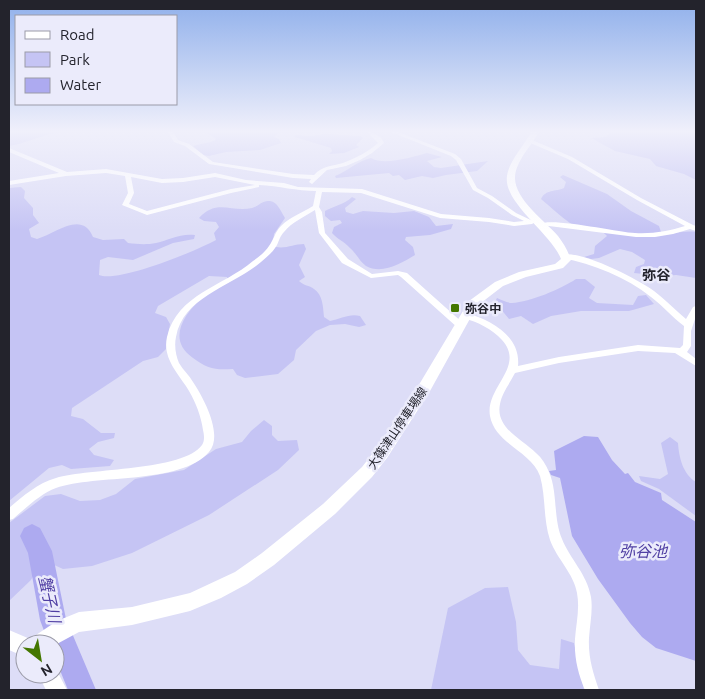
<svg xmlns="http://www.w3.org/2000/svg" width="705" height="699" font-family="Ubuntu,'Noto Sans JP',sans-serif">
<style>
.green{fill:#c5c4f4}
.water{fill:#adaaf0}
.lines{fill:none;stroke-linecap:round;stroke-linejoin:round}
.river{fill:#adaaf0;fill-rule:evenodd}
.street{fill:#fff;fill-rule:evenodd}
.secondary{fill:#fff;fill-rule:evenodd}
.poi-dot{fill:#470;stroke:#ebebfb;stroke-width:2}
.labels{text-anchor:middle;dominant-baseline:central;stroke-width:5;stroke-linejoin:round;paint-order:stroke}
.poi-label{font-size:12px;font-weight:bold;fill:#23232c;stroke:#ebebfb;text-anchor:start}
.street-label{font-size:12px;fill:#23232c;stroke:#ebebfb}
.neighbourhood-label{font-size:14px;font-weight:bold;fill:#23232c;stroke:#ebebfb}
.near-water-label{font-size:16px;font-style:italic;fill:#503fa3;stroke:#ebebfb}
</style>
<rect width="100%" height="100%" fill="#ddddf7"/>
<g class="green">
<path d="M9,132H56L19,144L9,146Z"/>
<path d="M206,132H276L278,133L274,137L279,139L281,143L260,150L226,152L209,156L203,155L193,146L214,141L216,139Z"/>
<path d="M609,132H696V180L684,174L656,166L650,159L615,151L591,138L606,137L610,133Z"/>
<path d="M324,134L361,136L363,138L356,145L359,147L344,153L329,154L332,151L331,148L295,137V135L312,136Z"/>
<path d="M427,153L442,157L427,161L434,167L441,168L488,161L477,171L446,175L433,178L422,176L405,180L399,175L393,176L389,173L336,178L335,176C348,171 357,161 371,158C384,166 412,157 427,153Z"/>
<path d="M563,175L607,194L631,211L659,226L661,232C673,235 684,230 696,232V278L676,275L663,276L634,273L636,267L644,264L645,260L632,252L620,249L599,258L591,259L584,257L594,254L595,246L607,236C596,223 580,230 570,223C560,216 551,207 541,199C546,189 555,192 564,188L566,182L560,177Z"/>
<path d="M21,187L25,191L24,198L33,208V215L39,223L29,229L31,237L37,239C56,233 82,210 93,237L103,240L124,239L128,243C137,244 146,245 156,243C169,240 180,233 195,235L194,239L173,243L133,260L108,257L100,260L99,275C118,283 196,251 216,240L214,233L219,227L216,222L204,221L199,218C217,198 232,213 252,208C259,206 262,200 270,201C278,202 281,212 285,218L274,234L273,242L276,247C286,249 294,244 304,244L306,249L299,265L305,277L299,281C304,286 309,285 314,289C323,295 323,307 324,317L330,321C340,319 350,313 360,316L366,325L359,327L345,324L330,325L316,331L296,350L294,360L278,374L245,378L237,375L233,369C214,370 208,369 193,358C167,340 183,315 202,298C209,291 221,287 229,282L227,277L209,276L158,306L155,313L166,317L170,324L166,349L158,357L143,361L72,408L71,416L83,419L101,433H115L114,438L98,442L89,449L94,455L114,460L110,466L71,469L62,465L49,468L9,501V188Z"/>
<path d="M352,197L356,199L345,208L346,212L353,214L363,211L394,213L414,211L429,217L436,226L453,224L451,229L430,235L406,237L405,240L413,247L415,255C402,263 382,275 366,266C360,262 356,253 350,248C344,241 338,240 332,233L334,227L342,223L340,220L331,221L325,216V211C334,206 345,204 352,197Z"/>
<path d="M576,279H585L595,287L589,298L597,303L633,305L638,296L646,295L654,304L629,311H581L551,316L533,324L521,316L509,319L495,302L497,298C502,300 507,303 512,303C530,302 561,289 576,279Z"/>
<path d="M264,420L272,426V435L278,441L297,440L299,450L278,470L209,515L132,553L92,566L63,569L52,564L35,533L27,537L37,569L31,580L9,601V523L45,496L61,494L80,501L100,500L116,494L135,479L184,470L216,449L242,442L251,431Z"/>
<path d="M670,437L678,443C679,458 683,474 696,482V516L659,489L641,481L639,476L660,479L668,474L661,443Z"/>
<path d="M508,587L516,622L518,650L530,665L559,669L561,639L574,643L584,690H431L448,608L485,588Z"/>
</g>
<path class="water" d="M584,436L598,437L612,460L625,474L628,473L635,482L661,493L662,500L696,522V661L656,648L642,637L630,623L598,579L572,536L560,478L551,475L549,471L556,470L554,451Z"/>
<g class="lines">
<path class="river" d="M32,524L40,528L52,551L66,619L96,690H68L55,658V644H49L40,620L28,553L20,536L24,528Z"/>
<g class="street">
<path d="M168,132H173L178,140L189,144L213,162L293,174L314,175C322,166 332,166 343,163C356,158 368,152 378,143L367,132C373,132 382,136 384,143L372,153L360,160L346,166L327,170L312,184L309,182L311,179L293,178L209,164L185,146L174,142Z"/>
<path d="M391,132H398L455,154L461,159L477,188L492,196L516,213L535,222L532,224L514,226L489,222L440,218L361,193L322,192L319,207L322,212L325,233L348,259L372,274L398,271L407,273L464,324L465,326L464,328H458L401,277L398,275L371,278L342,263L319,233L315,210C304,217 292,222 284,232C280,236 279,241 277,245C273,252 267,257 261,262C234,286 183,296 176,337C174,346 176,356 179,363C183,370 189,375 193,382C203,397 224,435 209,452C180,485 96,474 56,488C40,494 26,508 13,519L9,520V508C23,496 38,483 56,478C89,468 184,471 202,445C205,441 204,434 203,430C201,416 196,403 189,391C179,374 162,359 167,337C177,294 224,286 253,261C259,257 265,252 269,246C274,239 275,232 281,226C290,217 302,213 313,206L316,191C297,191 279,186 259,185V187L231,193L147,215L122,205L128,193L125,176L106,173L66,176L9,185V181L59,173L9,152V148L67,172L106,169L162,179L183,178L215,173L246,180L284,183L298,187L362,189L441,214L489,218L514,222L524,221L512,215L488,198L473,190L456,160L451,156ZM131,177L162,183L183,182L215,177L255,185L231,189L147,211L129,204L134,193Z"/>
<path d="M528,140H532L572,157L641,198L693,225L696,226V231L690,229L673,234L655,237H636L541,225L540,224C551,217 617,232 635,233C653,234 669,231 685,226L637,200L568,159L528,142Z"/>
<path d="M562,254C585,252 636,278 654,291C666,300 675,310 686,319L693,307L696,306V316L691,331V346L687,352L696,359V366L675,353L638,351L559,363L515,373C510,383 502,393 500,404C495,428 522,439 536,453C542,458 546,465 549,472C558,493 553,518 562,539C570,559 587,574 591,597C593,610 590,624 589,638C588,657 593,673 599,690H585C578,674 574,657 575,639C576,624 580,609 577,593C574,574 557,559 550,540C543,519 546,497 540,476C531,451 495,444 490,416C485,387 526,367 502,340C492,329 478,322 463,318L462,316L466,313C491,320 521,336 518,366L559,357L638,345L680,348L683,345L684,326C672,317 663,306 651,297C626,277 593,264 562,258Z"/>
</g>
<g class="secondary">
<path d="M531,132H539C531,146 516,161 515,177C514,199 545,221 558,236C564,244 568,251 571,260L563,268L526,277L503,286L477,306L430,391L387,458L372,477L335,514L274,565L247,584L221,598L190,611L132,625L79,632L55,645L25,644V657L9,650V630L30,639L57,621L79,612L132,607L190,593L235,572L262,553L323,504L362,467L377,448L420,383L469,301L495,282L519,272L555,264L561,259C551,233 503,203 507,176C509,161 524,146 531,132Z"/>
<path d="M55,667L67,690H46L38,674H55Z"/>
</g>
</g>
<linearGradient id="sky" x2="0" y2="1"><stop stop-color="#90b0eb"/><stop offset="0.57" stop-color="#f0f0fb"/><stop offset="1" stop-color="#f0f0fb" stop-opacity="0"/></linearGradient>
<rect width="705" height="230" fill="url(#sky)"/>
<rect class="poi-dot" x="450" y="303" width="10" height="10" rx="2.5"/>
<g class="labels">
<g class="poi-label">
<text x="465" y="308">弥谷中</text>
</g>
<g class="street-label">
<text transform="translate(397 428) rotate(-56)">大篠津山停車場線</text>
</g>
<g class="neighbourhood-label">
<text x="656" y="275">弥谷</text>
</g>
<g class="near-water-label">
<text x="643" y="551">弥谷池</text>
<text transform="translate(50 599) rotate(77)">蟹子川</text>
</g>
</g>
<rect width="705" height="699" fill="none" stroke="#23232c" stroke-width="20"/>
<rect x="15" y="15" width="162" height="90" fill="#ebebfb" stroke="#9b9ba8"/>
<rect x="25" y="31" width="25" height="8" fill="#ffffff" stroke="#9b9ba8"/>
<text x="60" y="40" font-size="15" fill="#23232c">Road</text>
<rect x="25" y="52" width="25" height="15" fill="#c5c4f4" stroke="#9b9ba8"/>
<text x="60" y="65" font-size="15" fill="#23232c">Park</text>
<rect x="25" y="78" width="25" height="15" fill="#adaaf0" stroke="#9b9ba8"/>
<text x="60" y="90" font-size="15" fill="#23232c">Water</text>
<g transform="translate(40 659) rotate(149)"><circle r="24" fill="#ebebfb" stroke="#9b9ba8"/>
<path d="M0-4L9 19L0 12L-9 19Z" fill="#447700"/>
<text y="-8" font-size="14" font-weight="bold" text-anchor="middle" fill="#23232c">N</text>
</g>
</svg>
